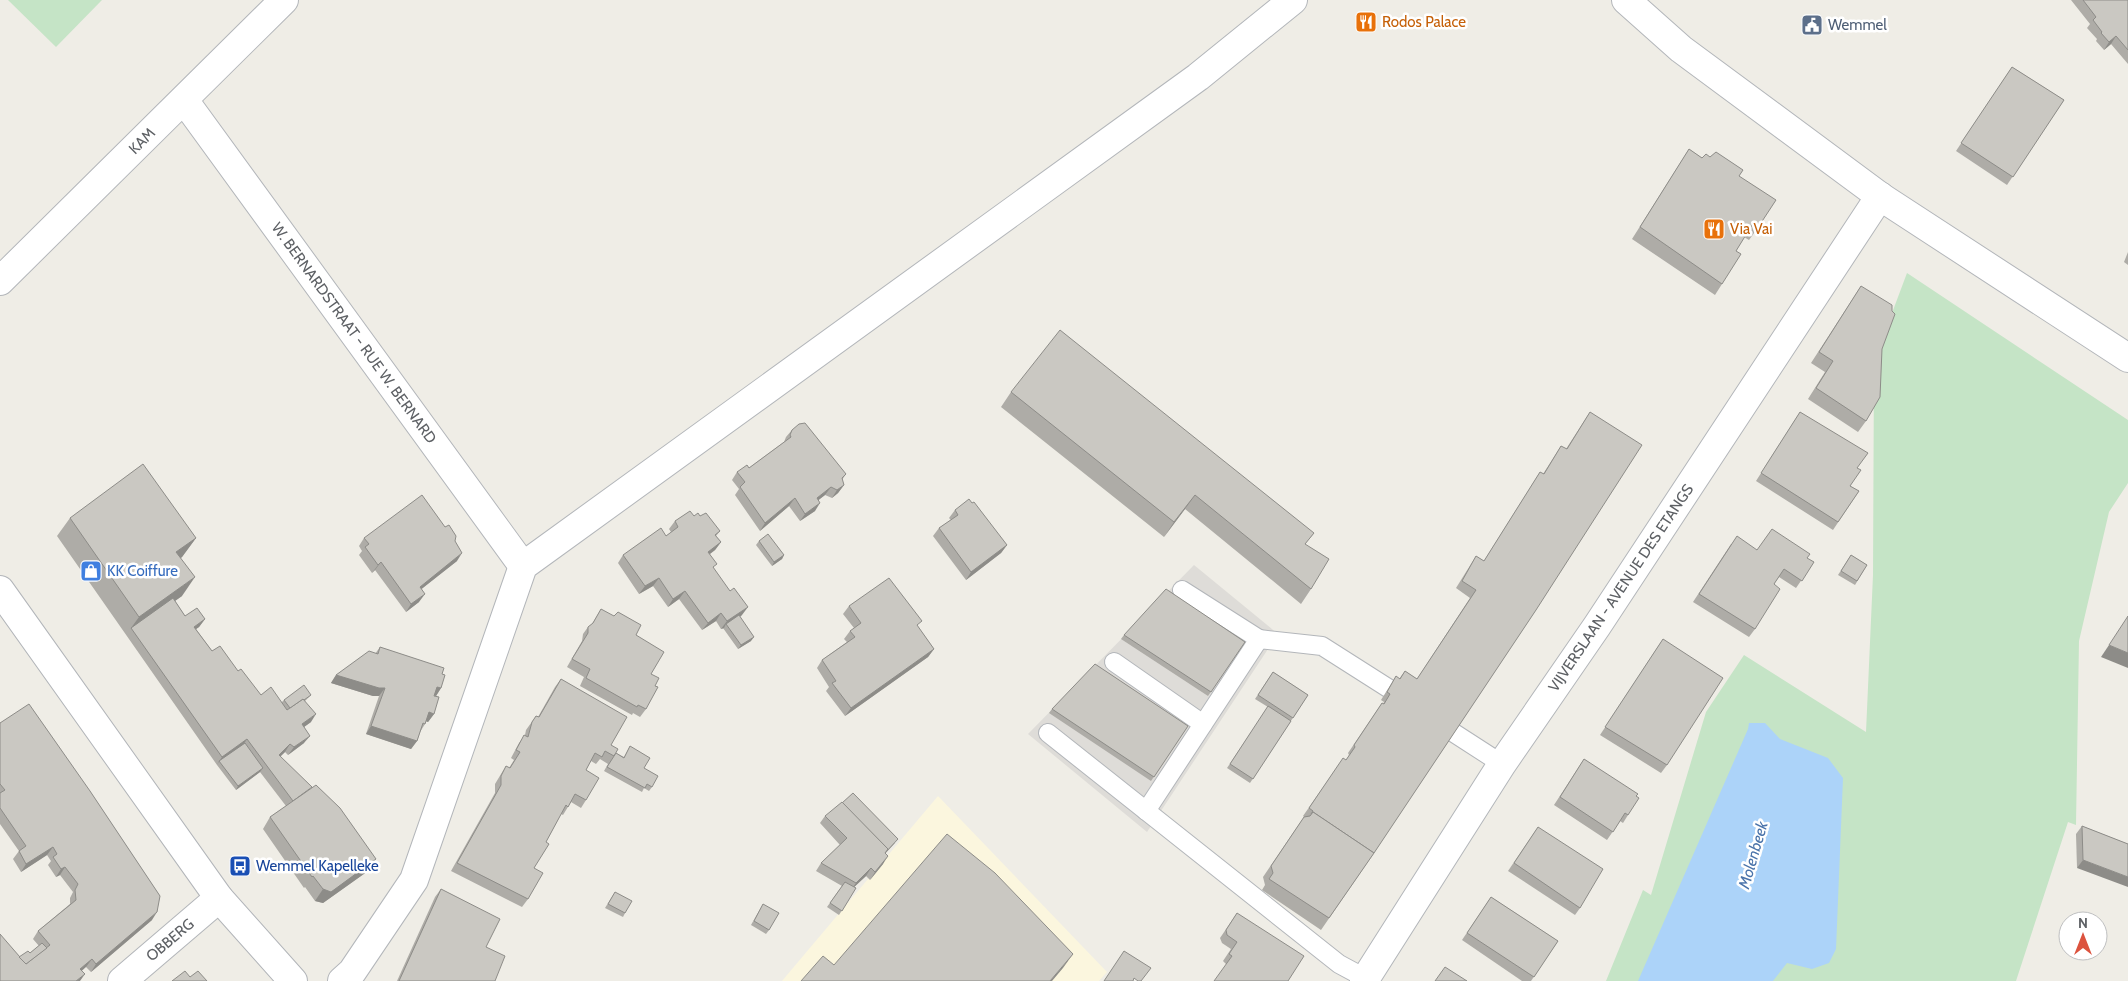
<svg xmlns="http://www.w3.org/2000/svg" width="2128" height="981" font-family="Cabin,sans-serif">
<style>
.commercial{fill:#fbf6de}
.industrial{fill:#dedcd8}
.green{fill:#c5e4c6}
.water{fill:#acd3f9}
.lines{fill:none;stroke-linecap:round;stroke-linejoin:round}
.service-casing{stroke:#b3b6ba;stroke-width:20}
.minor-casing{stroke:#b3b6ba;stroke-width:30}
.tertiary-casing{stroke:#b3b6ba;stroke-width:30}
.secondary-casing{stroke:#b2b5b9;stroke-width:30}
.service{stroke:#fff;stroke-width:18}
.minor{stroke:#fff;stroke-width:28}
.tertiary{stroke:#fff;stroke-width:28}
.secondary{stroke:#fff;stroke-width:28}
.wall{fill:#aeaca7}
.shaded-wall{fill:#8d8c88}
.building{fill:#cac8c2;stroke:#8d8c88}
.labels{text-anchor:middle;dominant-baseline:central;stroke-width:5;stroke-linejoin:round;paint-order:stroke}
.food-label{font-size:15px;fill:#c56008;stroke:#fff;text-anchor:start}
.service-label{font-size:15px;fill:#4e5e75;stroke:#fff;text-anchor:start}
.street-label{font-size:15px;fill:#5e6165;stroke:#fff}
.shop-label{font-size:15px;fill:#366cbe;stroke:#fff;text-anchor:start}
.transit-label{font-size:15px;fill:#164399;stroke:#fff;text-anchor:start}
.water-label{font-size:16px;font-style:italic;fill:#4a73aa;stroke:#fff}
</style>
<rect width="100%" height="100%" fill="#efede6"/>
<path class="commercial" d="M938,796L1107,972L1099,981H782Z"/>
<path class="industrial" d="M1194,565L1278,634L1147,832L1028,734Z"/>
<g class="green">
<path d="M8,0H102L56,47Z"/>
<path d="M1907,273L2128,420V483L2109,512L2079,641L2076,825L2068,822L2016,981H1606L1643,890L1651,895L1706,712L1744,655L1866,732L1873,575L1874,361Z"/>
</g>
<path class="water" d="M1749,723H1765L1780,739L1828,758L1843,778L1836,949L1829,963L1812,969L1787,963L1773,981H1638L1748,729Z"/>
<g class="lines">
<g class="service-casing">
<g id="service">
<path d="M1259,639L1322,646L1388,688"/>
<path d="M1114,662L1203,724"/>
<path d="M1048,733L1339,964L1365,978"/>
<path d="M1454,733L1502,764"/>
<path d="M1146,811L1259,639L1182,590"/>
</g>
</g>
<g class="minor-casing">
<g id="minor">
<path d="M184,100L523,566"/>
<path d="M0,281L284,0"/>
<path d="M122,981L219,898"/>
<path d="M342,981L352,972L414,880L523,566L1198,77L1293,0"/>
<path d="M1364,981L1502,764L1597,626L1880,196"/>
</g>
</g>
<g class="tertiary-casing">
<path id="tertiary" d="M1626,0L1681,49L1881,197L2128,358"/>
</g>
<g class="secondary-casing">
<path id="secondary" d="M0,590L219,898L293,981"/>
</g>
<use href="#service" class="service"/>
<use href="#minor" class="minor"/>
<use href="#tertiary" class="tertiary"/>
<use href="#secondary" class="secondary"/>
</g>
<g class="wall">
<path d="M2071,0H2128V64L2111,44L2104,50L2096,41L2097,39L2087,28L2090,24Z"/>
<path d="M2012,67L2064,100L2007,185L1956,151Z"/>
<path d="M1689,149L1702,158L1739,176L1757,229L1749,240L1744,237L1736,251L1722,284L1715,295L1632,239Z"/>
<path d="M2128,252V265L2124,262Z"/>
<path d="M1861,286L1882,349L1866,421L1858,432L1808,399L1825,372L1811,363Z"/>
<path d="M1011,392L1314,533L1305,544L1311,589L1301,604L1185,509L1164,537L1001,407Z"/>
<path d="M1590,412L1374,853L1321,930L1262,890L1265,885L1263,877L1304,817L1303,816L1338,766L1346,760L1349,755L1348,753L1382,703L1383,704L1384,702L1381,700L1396,676L1399,679L1405,671L1417,679L1470,598L1456,588L1476,556L1484,561L1540,472L1543,474L1561,446L1566,449Z"/>
<path d="M1800,412L1857,468L1850,486L1859,491L1833,530L1756,481Z"/>
<path d="M792,430L846,474L842,480L844,485L838,493L832,498L825,495L818,500L815,511L800,521L789,506L760,531L735,495L739,489L732,480L737,472L749,468L784,442L786,437Z"/>
<path d="M955,510L1007,545L1001,553L966,580L933,536L939,528L951,520L949,518Z"/>
<path d="M694,516H700L720,531L716,536L721,542L715,550L710,554L714,569L742,615L740,617L751,641L738,649L723,628H724L721,629L716,621L702,630L679,599L668,607L653,586L639,594L618,563L623,555L666,536L671,532L669,529L675,521Z"/>
<path d="M70,518L196,538L182,557L181,558L182,596L175,601L185,616L205,619L199,627L196,629L212,651L238,671L261,695L282,702L284,700L311,695L305,701L311,722L304,727V743L288,755L285,752L280,757L368,871L323,903L315,901L305,887L304,888L263,829L270,817L286,806L260,772L236,790L217,765L57,536Z"/>
<path d="M364,538L455,541L457,561L421,589L419,602L406,612L375,570L372,573L359,555L362,551L359,546Z"/>
<path d="M759,541L784,555L782,559L772,566L756,545Z"/>
<path d="M1731,544L1757,550L1808,559L1814,562L1796,588L1779,577L1774,584L1755,629L1749,637L1693,602Z"/>
<path d="M1851,555L1867,565L1855,585L1838,575Z"/>
<path d="M849,606L918,627L934,649L928,657L845,716L826,691L829,687L817,668L822,660L847,642L844,639L850,631L854,628L843,614Z"/>
<path d="M601,609L636,635L651,674L655,686L646,709L640,717L633,713L632,715L580,686L584,677L567,667L582,641L583,634L588,627L592,624Z"/>
<path d="M1124,635L1245,642L1208,696L1121,639Z"/>
<path d="M1663,639L1667,765L1661,773L1600,735Z"/>
<path d="M380,647L442,674L441,688L436,696L434,695V714L428,722L426,721L425,724L420,732L417,741L411,749L366,734L379,696H373L331,683L336,675L375,654Z"/>
<path d="M1273,672L1308,695L1250,783L1227,768L1268,707L1255,699Z"/>
<path d="M561,679L611,745L616,753L624,757L630,746L644,768L652,787L649,791L644,788L642,792L604,771L608,764L600,759L596,764L591,761L586,770V800L581,808L571,802L563,815L561,814L546,842L534,868L528,899L522,907L451,871L495,793V784L501,774L506,766L509,768L514,760L511,758L519,743L525,735L526,730L536,716L538,717L555,687Z"/>
<path d="M1052,709L1188,726L1151,781L1049,713Z"/>
<path d="M0,723L152,920L91,972L86,967L19,957L30,953L39,946L33,939L38,931L70,904V898L73,892L60,875L56,877L48,865L51,861L47,855L21,872L13,859L19,851L0,824Z"/>
<path d="M1584,759L1637,796L1628,815L1623,823L1620,821L1607,840L1554,805Z"/>
<path d="M825,816L895,843L885,854L883,864L870,880L866,876L854,887L856,888L839,915L827,907L842,886L816,871L821,863L840,845L820,823Z"/>
<path d="M2082,826L2128,844L2077,868L2076,834Z"/>
<path d="M1538,827L1580,908L1575,915L1508,871Z"/>
<path d="M441,889L486,947L495,981H397L435,897Z"/>
<path d="M615,892L625,913L623,917L605,908Z"/>
<path d="M1491,897L1558,941L1531,981H1522L1462,940Z"/>
<path d="M763,904L769,930L766,934L751,925Z"/>
<path d="M1237,913L1288,981L1226,964L1223,961L1231,949L1222,943L1220,938Z"/>
</g>
<g class="shaded-wall">
<path d="M2116,36L2111,44L2104,50L2109,42Z"/>
<path d="M844,485L838,493L832,498L837,490Z"/>
<path d="M831,487L825,495L811,506L817,498Z"/>
<path d="M1195,495L1185,509L1164,537L1174,522Z"/>
<path d="M795,498L789,506L760,531L765,523Z"/>
<path d="M820,503L815,511L800,521L805,514Z"/>
<path d="M196,538L182,557L163,570L176,552Z"/>
<path d="M721,542L715,550L703,559L708,552Z"/>
<path d="M1007,545L1001,553L966,580L971,572Z"/>
<path d="M462,553L457,561L414,595L420,587Z"/>
<path d="M784,555L782,559L772,566L774,562Z"/>
<path d="M381,562L375,570L372,573L378,565Z"/>
<path d="M195,577L182,596L133,630L131,628L139,617Z"/>
<path d="M659,578L653,586L639,594L645,586Z"/>
<path d="M685,591L679,599L668,607L673,599Z"/>
<path d="M425,594L419,602L406,612L411,604Z"/>
<path d="M748,607L742,615L727,625L726,624L724,628L721,629L727,621Z"/>
<path d="M721,613L716,621L702,630L708,623Z"/>
<path d="M205,619L199,627L189,634L194,627Z"/>
<path d="M754,637L751,641L738,649L741,645Z"/>
<path d="M2109,645L2128,653V668L2101,657Z"/>
<path d="M934,649L928,657L845,716L851,708Z"/>
<path d="M336,675L385,688L379,696H373L331,683Z"/>
<path d="M437,687L441,688L436,696L432,695Z"/>
<path d="M429,712L434,714L428,722L423,720Z"/>
<path d="M316,714L311,722L297,732L302,724Z"/>
<path d="M371,726L417,741L411,749L366,734Z"/>
<path d="M310,736L304,743L288,755L294,747Z"/>
<path d="M247,739L242,747L219,761L217,765L222,757Z"/>
<path d="M290,744L285,752L273,763L279,755Z"/>
<path d="M263,768L260,772L236,790L238,786Z"/>
<path d="M53,847L47,855L21,872L26,864Z"/>
<path d="M888,856L883,864L870,880L875,872Z"/>
<path d="M376,859L368,871L323,903L315,901L323,889Z"/>
<path d="M2083,860L2128,877V887L2077,868Z"/>
<path d="M65,867L60,875L56,877L61,869Z"/>
<path d="M871,868L866,876L851,890L856,883Z"/>
<path d="M157,912L152,920L91,972L96,964Z"/>
<path d="M1073,954L1063,968L1052,981H1050Z"/>
<path d="M92,959L86,967L75,977L80,969Z"/>
<path d="M85,974L80,981H76Z"/>
</g>
<g class="building">
<path d="M2083,0H2128V50L2116,36L2109,42L2101,33L2102,32L2093,20L2096,17Z"/>
<path d="M2012,67L2064,100L2013,177L1961,143Z"/>
<path d="M1689,149L1702,158L1706,154L1710,157L1716,152L1743,170L1739,176L1776,200L1757,229L1752,225L1736,251L1741,254L1722,284L1640,227Z"/>
<path d="M1861,286L1892,305V311L1895,314L1882,349L1880,397L1866,421L1816,388L1833,361L1819,352Z"/>
<path d="M1060,330L1314,533L1305,544L1329,559L1311,589L1195,495L1174,522L1011,392Z"/>
<path d="M1590,412L1642,445L1536,610L1374,853L1313,812L1311,814L1313,811L1309,808L1343,758L1346,760L1355,747L1354,745L1382,703L1384,704L1390,694L1387,692L1396,676L1400,679L1405,671L1417,679L1476,590L1462,581L1476,556L1484,561L1540,472L1544,474L1561,446L1567,449Z"/>
<path d="M1800,412L1868,453L1857,468L1861,470L1850,486L1859,491L1838,522L1761,473Z"/>
<path d="M805,423L846,474L842,478L844,485L837,490L831,487L817,498L820,503L805,514L795,498L765,523L740,487L745,482L737,472L747,465L749,468L791,437L790,435L792,430L799,424Z"/>
<path d="M143,464L196,538L176,552L195,577L139,617L70,518Z"/>
<path d="M422,495L445,527L449,525L456,536L455,541L462,553L420,587L425,594L411,604L381,562L378,565L365,547L369,544L364,538Z"/>
<path d="M969,499L972,503L974,502L1007,545L971,572L939,528L958,515L955,510Z"/>
<path d="M690,511L694,516L698,513L700,516L706,513L720,531L715,535L721,542L708,552L717,564L713,567L730,591L734,588L748,607L727,621L721,613L708,623L685,591L673,599L659,578L645,586L623,555L661,528L666,536L678,527L675,521Z"/>
<path d="M1772,529L1810,554L1807,558L1814,562L1802,581L1784,569L1774,584L1780,589L1755,629L1699,594L1737,536L1757,550Z"/>
<path d="M768,534L784,555L774,562L759,541Z"/>
<path d="M1851,555L1867,565L1857,581L1841,571Z"/>
<path d="M889,578L922,621L917,625L934,649L851,708L832,683L836,681L822,660L855,637L850,631L861,623L849,606Z"/>
<path d="M1166,589L1245,642L1211,692L1124,635Z"/>
<path d="M173,598L185,616L197,608L205,619L194,627L212,651L220,646L238,671L241,669L261,695L271,687L287,710L303,699L316,714L302,724L310,736L294,747L290,744L279,755L312,787L293,801L247,739L222,757L131,628Z"/>
<path d="M601,609L614,616L618,612L641,625L636,635L664,652L651,674L659,678L655,686L658,687L646,709L638,705L637,707L586,678L590,669L572,659L588,633V627L593,623Z"/>
<path d="M739,615L754,637L741,645L726,624Z"/>
<path d="M2128,616V653L2109,645Z"/>
<path d="M1663,639L1723,678L1667,765L1605,727Z"/>
<path d="M380,647L444,668L442,674L445,675L441,688L437,687L434,696L439,697L434,714L429,712L425,724L423,723L417,741L371,726L385,688H379L336,675L369,651L378,654Z"/>
<path d="M1095,664L1188,726L1154,777L1052,709Z"/>
<path d="M1273,672L1308,695L1293,718L1258,695Z"/>
<path d="M561,679L627,717L611,745L618,749L614,756L605,751L602,757L595,753L586,770L599,778L586,800L575,794L568,807L566,805L546,842L549,844L534,868L543,873L528,899L457,863L501,785V776L506,766L510,768L520,752L516,750L524,735L528,737L532,722L536,716L539,717Z"/>
<path d="M304,685L311,695L304,700L303,699L290,708L284,700Z"/>
<path d="M29,704L90,791L160,896L157,912L96,964L92,959L80,969L85,974L76,981H0V934L26,964L50,945L38,931L76,900L75,890L78,884L65,867L61,869L53,857L57,854L53,847L26,864L19,851L26,846L0,808V793L5,790L0,784V723Z"/>
<path d="M1268,706L1291,721L1253,779L1230,764Z"/>
<path d="M245,743L263,768L238,786L219,761Z"/>
<path d="M630,746L650,758L644,768L658,776L652,787L647,784L645,788L607,767L616,753L624,758Z"/>
<path d="M1584,759L1638,794L1636,796L1639,798L1628,815L1625,813L1613,832L1560,797Z"/>
<path d="M316,785L340,808L376,859L331,892L323,889L313,876L312,877L270,817Z"/>
<path d="M853,793L898,839L885,853L888,849L842,803Z"/>
<path d="M842,802L888,849L885,853L888,856L875,872L871,868L856,883L821,863L847,838L825,816Z"/>
<path d="M1313,812L1374,853L1329,918L1269,879L1273,873L1271,866L1304,817L1310,816Z"/>
<path d="M2082,826L2128,844V877L2083,860Z"/>
<path d="M1538,827L1603,869L1580,908L1514,863Z"/>
<path d="M947,834L995,873L1073,954L1050,981H801L823,956L834,965Z"/>
<path d="M845,882L856,888L842,911L830,903Z"/>
<path d="M441,889L500,919L486,947L505,956L495,981H399Z"/>
<path d="M615,892L632,901L625,913L608,904Z"/>
<path d="M1491,897L1558,941L1534,977L1467,933Z"/>
<path d="M763,904L779,913L769,930L754,921Z"/>
<path d="M1237,913L1304,956L1288,981H1214L1232,956L1229,954L1237,942L1227,935L1226,930Z"/>
<path d="M42,943L47,948L26,964L19,957L28,951L30,953Z"/>
<path d="M1124,951L1151,968L1141,981H1138L1134,978L1133,981H1104Z"/>
<path d="M1445,967L1467,981H1435Z"/>
<path d="M185,971L190,977L198,971L207,981H172Z"/>
</g>
<defs>
<g id="restaurant-square" transform="scale(1.125)"><rect x="-9" y="-9" width="18" height="18" rx="4" fill="#e8710a" stroke="#fff"/><path d="M-5-6h1v4h1v-4h1v4h1v-4h1v5L-1.5 .5V6h-2V.5L-5-1ZM5-6V6H3V1.5H1.5Q1.5-4 5-6Z" fill="#fff"/></g>
<g id="civic-square" transform="scale(1.125)"><rect x="-9" y="-9" width="18" height="18" rx="4" fill="#5c6f8a" stroke="#fff"/><path d="M-.6-6.5H3V-4.5H.6V-3L4-1V1h2V6H-6V1h2V-1L-.6-3ZM-1.2 2.5V6h2.4V2.5Z" fill="#fff"/></g>
<g id="shop-square" transform="scale(1.125)"><rect x="-9" y="-9" width="18" height="18" rx="4" fill="#3f7fe0" stroke="#fff"/><path d="M-5-2.5h2.3a2.7 3.5 0 0 1 5.4 0H5L5.5 6h-11ZM-1.5-2.5h3a1.5 2.3 0 0 0-3 0Z" fill="#fff"/></g>
<g id="bus-square" transform="scale(1.125)"><rect x="-9" y="-9" width="18" height="18" rx="4" fill="#1a4fb4" stroke="#fff"/><path d="M-5-6H5V4H4V6H2V4H-2V6H-4V4H-5ZM-3.5-4V0h7V-4ZM-3.5 1.2v1.5H-2V1.2ZM2 1.2v1.5H3.5V1.2Z" fill="#fff"/></g>
</defs>
<g fill-rule="evenodd">
<use href="#restaurant-square" x="1366" y="22"/>
<use href="#civic-square" x="1812" y="25"/>
<use href="#restaurant-square" x="1714" y="229"/>
<use href="#shop-square" x="91" y="571"/>
<use href="#bus-square" x="240" y="866"/>
</g>
<g class="labels">
<g class="food-label">
<text x="1382" y="22">Rodos Palace</text>
<text x="1730" y="229">Via Vai</text>
</g>
<g class="service-label">
<text x="1828" y="25">Wemmel</text>
</g>
<g class="street-label">
<text transform="translate(142 141) rotate(-45)">KAM</text>
<text transform="translate(354 333) rotate(54)">W. BERNARDSTRAAT - RUE W. BERNARD</text>
<text transform="translate(1621 588) rotate(-56)">VIJVERSLAAN - AVENUE DES ETANGS</text>
<text transform="translate(170 940) rotate(-40)">OBBERG</text>
</g>
<g class="shop-label">
<text x="107" y="571">KK Coiffure</text>
</g>
<g class="transit-label">
<text x="256" y="866">Wemmel Kapelleke</text>
</g>
<g class="water-label">
<text transform="translate(1753 855) rotate(-74)">Molenbeek</text>
</g>
</g>
<g transform="translate(2083 936)"><circle r="24" fill="#ffffff" stroke="#bfc0c1"/>
<path d="M0-4L9 19L0 12L-9 19Z" fill="#dc533e"/>
<text y="-8" font-size="14" font-weight="bold" text-anchor="middle" fill="#5e6165">N</text>
</g>
</svg>
